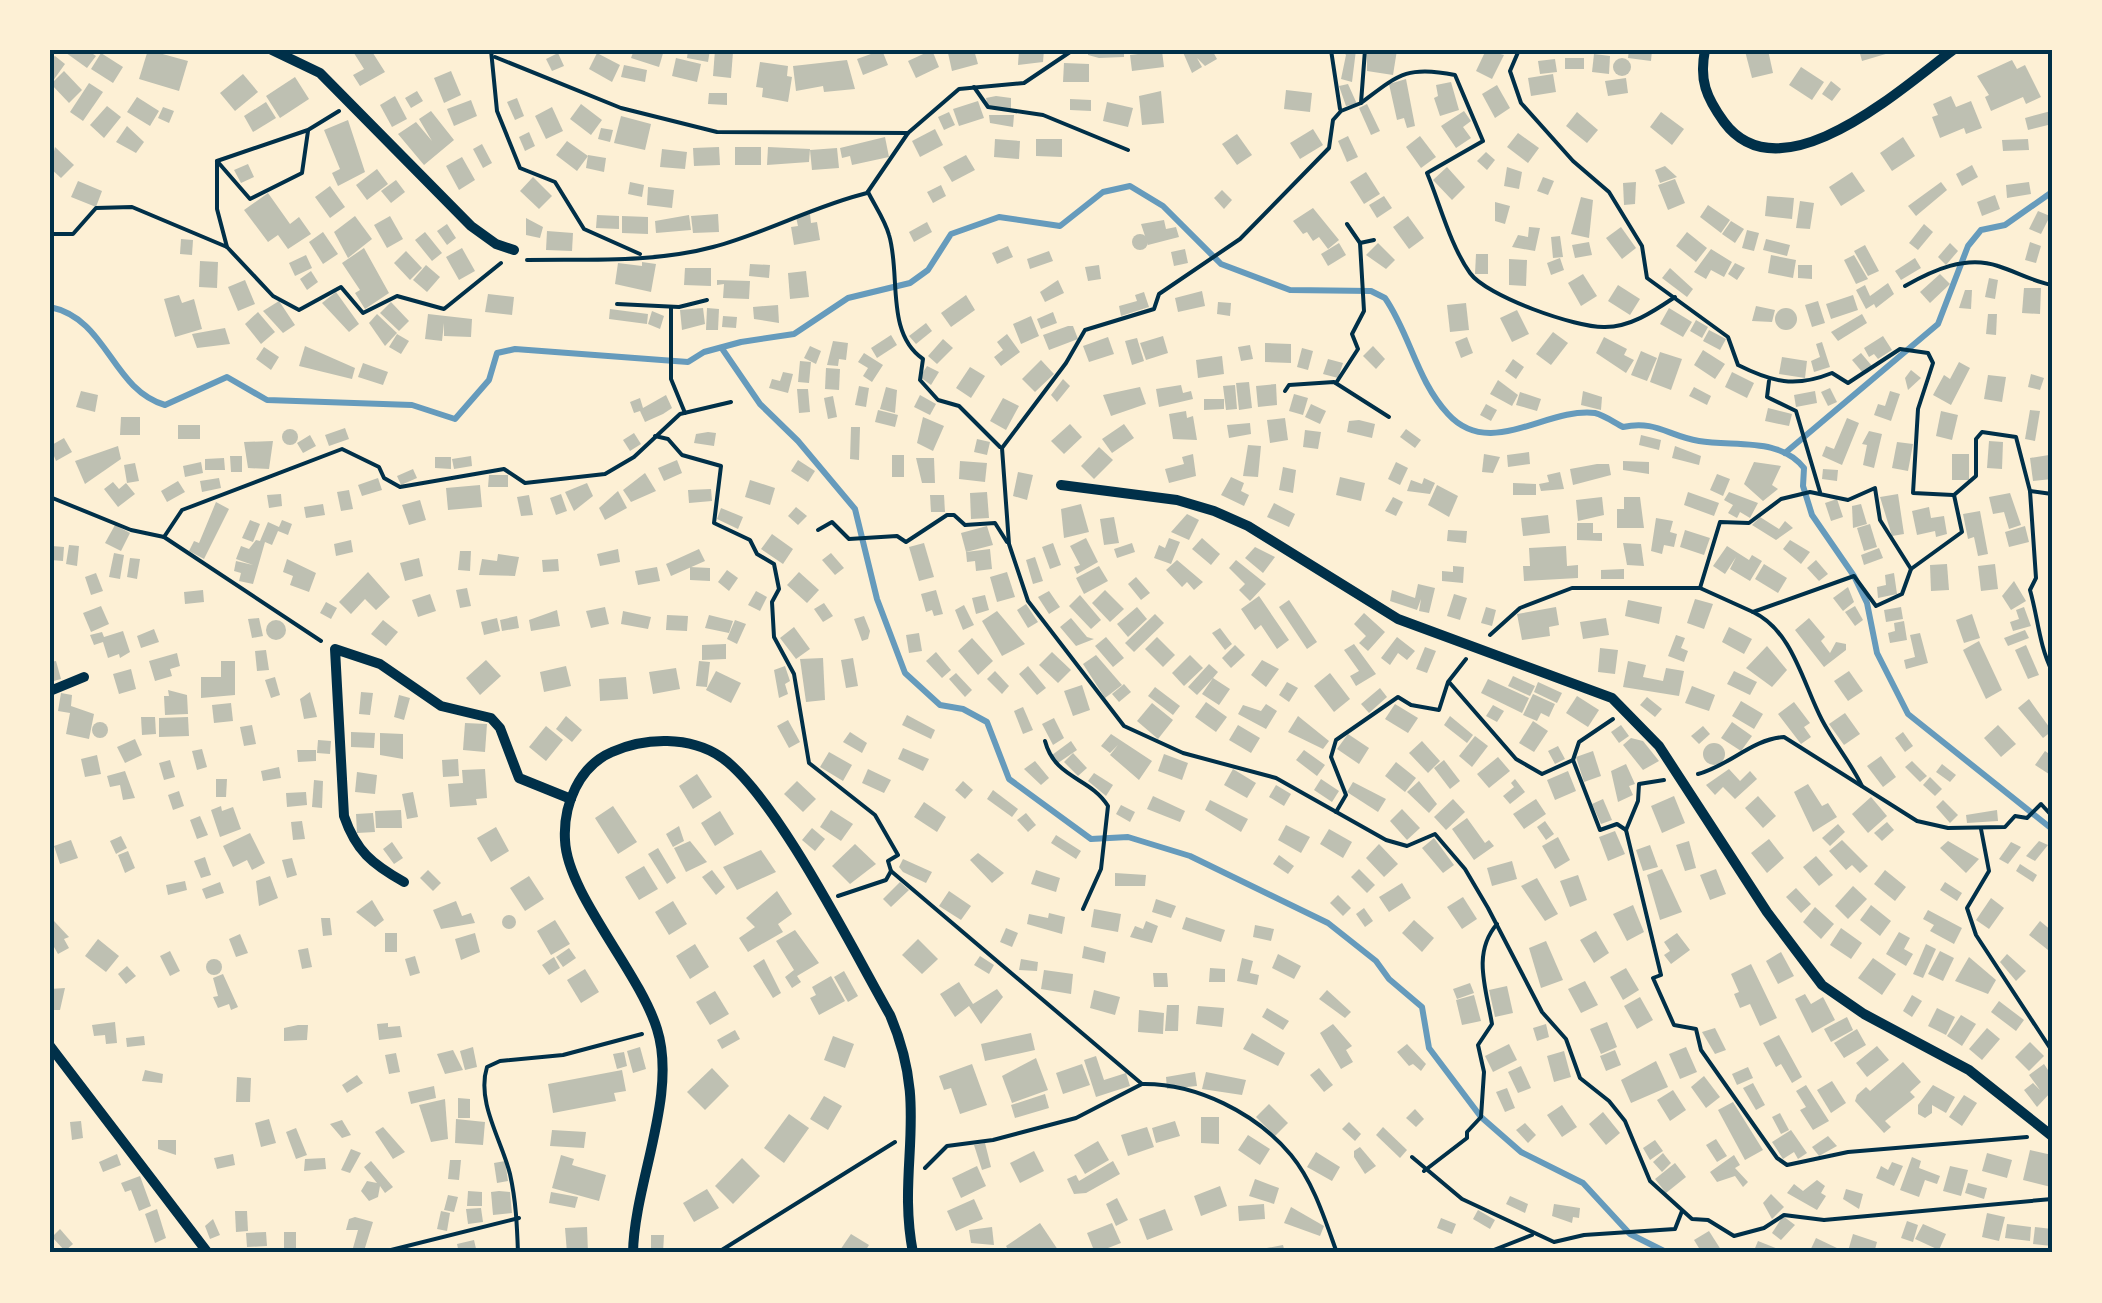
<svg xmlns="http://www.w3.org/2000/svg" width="2102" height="1303" font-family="Figtree,sans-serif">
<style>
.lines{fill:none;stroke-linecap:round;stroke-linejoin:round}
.stream{stroke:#669bbc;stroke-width:6}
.building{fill:#bec0b2}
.path{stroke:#003049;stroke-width:4}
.minor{stroke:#003049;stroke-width:10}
.neatline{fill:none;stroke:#003049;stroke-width:4}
</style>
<rect width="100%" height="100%" fill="#fdf0d5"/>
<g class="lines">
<g class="stream">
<path d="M50,307C108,319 111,389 165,405L227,377L267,400L412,405L455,419L489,380L497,353L515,349L688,362L704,352L741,342L794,334L848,298L910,283L928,270L951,234L999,217L1060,226L1103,192L1130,186L1163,206L1221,264L1290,290L1371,291L1385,298C1410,334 1417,381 1448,414C1490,460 1546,407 1595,413C1604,415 1615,423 1623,427C1656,420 1668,436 1699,441C1735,447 1780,437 1804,468L1803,486L1812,515L1854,576L1867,603L1877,653L1908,714L2052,829"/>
<path d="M723,350L760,404L798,441L855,509L877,599L905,673L940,705L963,709L987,722L1009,779L1091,839L1128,837L1190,856L1328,923L1376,961L1389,979L1422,1007L1429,1048L1481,1117L1521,1152L1583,1183L1630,1234L1668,1253"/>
<path d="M1785,453L1938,324L1968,246L1981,230L2005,225L2052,192"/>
</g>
</g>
<g class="building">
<path d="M62,50H87L96,56L87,68Z"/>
<path d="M148,50L188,61L179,91L139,79Z"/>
<path d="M352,50H371L385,72L360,86L353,75L364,69Z"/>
<path d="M634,50H664L659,67L631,58Z"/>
<path d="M688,50H710L708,62L687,58Z"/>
<path d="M715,50L733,52L731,78L713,76Z"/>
<path d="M882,50L888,65L863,75L857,59Z"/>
<path d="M932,50L939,67L916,78L908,61Z"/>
<path d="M960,50H974L978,64L952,71L948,53Z"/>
<path d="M1019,50H1044L1043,62L1018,65Z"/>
<path d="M1088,50H1124V57L1099,58L1088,55Z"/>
<path d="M1182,50H1212L1217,59L1205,66L1197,58L1202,67L1192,73Z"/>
<path d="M1342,50H1356L1352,82L1341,79L1346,55Z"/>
<path d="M1397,50L1393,75L1367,71V51Z"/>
<path d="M1486,50L1504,55L1492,79L1476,71Z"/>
<path d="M1629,50H1652L1651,61L1628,58Z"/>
<path d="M1768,50L1773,73L1752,78L1745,51Z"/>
<path d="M1859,50H1888L1889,53L1862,61Z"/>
<path d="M1162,51L1164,67L1132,71L1130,55Z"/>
<path d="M101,53L123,67L113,83L91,69Z"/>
<path d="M558,53L564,66L552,71L546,59Z"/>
<path d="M597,53L620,65L612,82L589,69Z"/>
<path d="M1594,54L1610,56L1609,74L1592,72Z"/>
<path d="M55,56L65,64L50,85V59Z"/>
<circle cx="1622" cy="67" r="9"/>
<path d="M676,58L701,64L697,82L672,76Z"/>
<rect x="1565" y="58" width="19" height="11"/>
<path d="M1555,59L1557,72L1540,74L1538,61Z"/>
<path d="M847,60L855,89L824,92L823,86L796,91L793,66Z"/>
<path d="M2012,60L2017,69L2025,65L2041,97L2026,104L2023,97L1991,111L1985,97L1989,95L1977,76Z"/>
<path d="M760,62L788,66L787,76L792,77L788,102L762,97L763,88L756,87Z"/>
<path d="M1064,63L1089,64V82H1063Z"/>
<path d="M624,65L647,70L645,82L621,77Z"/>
<path d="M1801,67L1824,82L1812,100L1789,85Z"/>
<path d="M64,71L82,90L69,103L51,84Z"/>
<path d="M451,71L461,95L444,103L434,78Z"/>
<path d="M243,74L258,92L235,111L220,93Z"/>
<path d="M1553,74L1556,92L1531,96L1528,78Z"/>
<path d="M295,77L309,99L280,118L266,96Z"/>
<path d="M1626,78L1628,93L1608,96L1605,81Z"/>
<path d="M1406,79L1415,126L1407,128L1404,118L1397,120L1389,84Z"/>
<path d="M1831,81L1841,89L1832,101L1822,94Z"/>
<path d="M1451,82L1459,110L1440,116L1434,98L1438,96L1436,85Z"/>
<path d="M89,83L103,92L83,121L70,112Z"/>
<path d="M1348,84L1357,104L1346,106L1339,86Z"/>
<path d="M1497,85L1510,108L1495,118L1482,94Z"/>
<path d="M1286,90L1312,93L1310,112L1284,109Z"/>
<path d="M417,91L423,101L411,108L405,98Z"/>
<path d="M1161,91L1164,123L1142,125L1139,96Z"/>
<path d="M709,93H727V105L708,104Z"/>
<path d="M395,96L407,119L392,127L380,105Z"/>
<path d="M996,96L1011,98V110L988,106L986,98Z"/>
<path d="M1951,96L1956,107L1971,101L1982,128L1966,134L1964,128L1940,138L1932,117L1938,115L1933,104Z"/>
<path d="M137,97L159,111L150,126L127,112Z"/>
<path d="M517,98L524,116L515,120L507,102Z"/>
<path d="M1070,99L1091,100V111L1070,110Z"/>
<path d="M471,100L477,116L454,126L447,109Z"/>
<path d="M978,101L984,118L959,126L953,109Z"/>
<path d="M266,102L276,118L253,132L244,116Z"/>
<path d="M1107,102L1133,108L1128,127L1103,121Z"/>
<path d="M581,104L602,120L591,135L570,119Z"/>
<path d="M1367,104L1380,131L1371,135L1359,108Z"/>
<path d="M107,106L121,117L104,138L90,125Z"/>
<path d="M163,107L174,111L169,123L158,118Z"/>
<path d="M552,107L563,131L546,139L535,116Z"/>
<path d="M431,111L454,140L424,165L398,134L416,122L432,141L419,119Z"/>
<path d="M1464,111L1471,121L1463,127L1471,138L1456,148L1441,126Z"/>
<path d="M2051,111L2052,124L2028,130L2025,118Z"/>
<path d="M949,112L955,125L944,130L938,117Z"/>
<path d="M1577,112L1598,130L1587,143L1566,126Z"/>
<path d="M1661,112L1684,129L1672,145L1650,127Z"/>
<path d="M989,115H1014L1013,127L990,123Z"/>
<path d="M621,116L651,124L645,150L614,143Z"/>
<path d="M348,120L365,172L338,186L332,173L340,169L324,130Z"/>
<path d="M127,126L144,142L136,153L116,142Z"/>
<path d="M601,128L613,130L610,142L598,139Z"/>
<path d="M935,129L943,145L920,157L912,141Z"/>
<path d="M1313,129L1323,145L1300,159L1290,143Z"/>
<path d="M529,132L535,146L525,151L519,137Z"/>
<path d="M1518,133L1539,148L1528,163L1507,147Z"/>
<path d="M1237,134L1252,155L1237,165L1222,144Z"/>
<path d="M1348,136L1358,157L1347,162L1338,141Z"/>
<path d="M1420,136L1436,157L1421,168L1406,147Z"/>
<path d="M885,137L889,157L852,165L850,156L842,158L840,148Z"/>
<path d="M1903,137L1915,156L1892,171L1880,153Z"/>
<path d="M995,139L1020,141L1019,159L994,157Z"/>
<path d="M1036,139H1062V157L1036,156Z"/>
<path d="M2028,139L2029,150L2003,151L2002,140Z"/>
<path d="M567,141L588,156L577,171L556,155Z"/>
<path d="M482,144L492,163L483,168L473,149Z"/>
<path d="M55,147L74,165L61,178L50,168Z"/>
<path d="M719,147L720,165L694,166L693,148Z"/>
<rect x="735" y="147" width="26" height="18"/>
<path d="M768,147L810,149L809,162L767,165Z"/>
<path d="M837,148L839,168L812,170L810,150Z"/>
<path d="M662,149L687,152L685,169L660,167Z"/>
<path d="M1486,152L1495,160L1487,170L1477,161Z"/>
<path d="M588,155L606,158L604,172L586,168Z"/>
<path d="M966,155L975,170L952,182L943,167Z"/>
<path d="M462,157L475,180L459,190L446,166Z"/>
<path d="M248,164L254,177L241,183L234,170Z"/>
<path d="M1972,165L1978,177L1962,186L1956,174Z"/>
<path d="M1665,166L1677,177L1660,183L1655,170Z"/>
<path d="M1447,167L1465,187L1452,200L1433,180Z"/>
<path d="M1507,167L1522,172L1519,189L1504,186Z"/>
<path d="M377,169L388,184L367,200L356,185Z"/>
<path d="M1366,172L1380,194L1364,204L1350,182Z"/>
<path d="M1852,172L1865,191L1841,206L1829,187Z"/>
<path d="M533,177L552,196L539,209L520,191Z"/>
<path d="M1543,177L1554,181L1548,195L1537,191Z"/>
<path d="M1675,179L1685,203L1668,210L1658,185Z"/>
<path d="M396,180L405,192L391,203L381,191Z"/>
<path d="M78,181L102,191L96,207L71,197Z"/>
<path d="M630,182L644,185L642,197L628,194Z"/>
<path d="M1636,182L1635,204L1624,205L1623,183Z"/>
<path d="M1941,182L1947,190L1916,216L1908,206Z"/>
<path d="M2029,182L2031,194L2007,198L2006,185Z"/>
<path d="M941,185L946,196L933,203L927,192Z"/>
<path d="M330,186L345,207L330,218L315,197Z"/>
<path d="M648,187L674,190L672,208L647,205Z"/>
<path d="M1222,190L1232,200L1224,209L1214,198Z"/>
<path d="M268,193L290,224L299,217L311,234L288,249L278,235L268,242L244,210Z"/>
<path d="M1995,195L2000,209L1982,216L1977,202Z"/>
<path d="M1384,196L1392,208L1377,218L1369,205Z"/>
<path d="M1767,196L1794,198L1792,219L1765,216Z"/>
<path d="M1581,197L1593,200L1589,238L1571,234Z"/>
<path d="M1800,201L1814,203L1810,229L1796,228Z"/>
<path d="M1495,202L1510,206L1505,224L1495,221Z"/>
<path d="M1708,205L1730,220L1721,233L1700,217Z"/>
<path d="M1313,208L1339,240L1328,249L1319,237L1313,241L1307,232L1303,234L1293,221Z"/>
<path d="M2038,211L2050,216L2041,234L2029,229Z"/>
<path d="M718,214L719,232L693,233L691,216Z"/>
<path d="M810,214L811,223L817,222L820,240L794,245L791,227L798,226L796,217Z"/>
<path d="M597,215L619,216V229L596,228Z"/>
<path d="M689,215L691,230L656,233L655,221Z"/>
<path d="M355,216L372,239L348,258L334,232Z"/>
<path d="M390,216L403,239L387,248L374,225Z"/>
<path d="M622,216L648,217V234L622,233Z"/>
<path d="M1408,216L1424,238L1409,249L1393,227Z"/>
<path d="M526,218L543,227L540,238L526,235Z"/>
<path d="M1164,220L1166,229L1176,227L1179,237L1148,245L1141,224Z"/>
<path d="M1731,221L1744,229L1735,243L1722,234Z"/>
<path d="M927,222L932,232L914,242L909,232Z"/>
<path d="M447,224L456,238L447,245L437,231Z"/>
<path d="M1924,224L1933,232L1918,250L1909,243Z"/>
<path d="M1529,227L1540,228L1535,251L1512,247L1518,235L1528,237Z"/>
<path d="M1621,227L1636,248L1622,259L1606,238Z"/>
<path d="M1747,230L1759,233L1754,251L1742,248Z"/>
<path d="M547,231L573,233L572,251L546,250Z"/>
<path d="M323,232L338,254L323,264L309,242Z"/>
<path d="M425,232L442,253L432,261L415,240Z"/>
<path d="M1687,232L1707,248L1696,262L1676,246Z"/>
<circle cx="1140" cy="242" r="8"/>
<path d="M1560,236L1563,257L1553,258L1551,237Z"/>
<path d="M181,239L193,240L192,255L180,254Z"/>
<path d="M1766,239L1790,245L1787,256L1763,250Z"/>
<path d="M1589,242L1592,255L1575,258L1572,245Z"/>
<path d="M2030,242L2041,246L2036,263L2025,260Z"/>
<path d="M1339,243L1346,255L1328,266L1321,254Z"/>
<path d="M1378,243L1395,260L1386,269L1366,255Z"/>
<path d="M1950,243L1958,251L1946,265L1938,257Z"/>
<path d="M1865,245L1879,271L1868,276L1854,251Z"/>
<path d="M1008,246L1013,257L997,264L992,253Z"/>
<path d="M364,248L389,293L365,309L355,293L360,290L342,263Z"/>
<path d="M462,248L475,271L459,280L446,257Z"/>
<path d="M1185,249L1188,263L1174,266L1171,252Z"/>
<path d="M1711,249L1732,262L1724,277L1711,270L1706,279L1694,272Z"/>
<path d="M406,251L422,268L410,280L394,263Z"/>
<path d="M1049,251L1053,261L1030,269L1027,259Z"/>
<path d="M1476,254H1488V274H1475Z"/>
<path d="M306,255L312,268L295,276L289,263Z"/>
<path d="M1771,255L1796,260L1793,278L1768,273Z"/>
<path d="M1854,255L1868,279L1856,284L1844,260Z"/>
<path d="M1560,258L1564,270L1551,275L1547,263Z"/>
<path d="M1915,258L1921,268L1901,280L1895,271Z"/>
<path d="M1509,259L1527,260L1526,286L1509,285Z"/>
<path d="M200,261L218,262L217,288L199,287Z"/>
<path d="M642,262L656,264L651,292L615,284L618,263L642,266Z"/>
<path d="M1735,263L1745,268L1737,280L1728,274Z"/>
<path d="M750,264L770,265L769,278L749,276Z"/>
<path d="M426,265L440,277L427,292L413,280Z"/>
<path d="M1099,265L1101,279L1088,281L1085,267Z"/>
<path d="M1798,265H1812V279L1798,278Z"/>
<path d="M685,268H711V286L684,285Z"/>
<path d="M1670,268L1693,289L1687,297L1662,278Z"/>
<path d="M311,271L318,282L307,290L300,279Z"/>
<path d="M806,271L809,297L790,299L788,273Z"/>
<path d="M1583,274L1597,296L1581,306L1568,283Z"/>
<path d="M1940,274L1950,284L1930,303L1920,292Z"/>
<path d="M1989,278L1998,280L1995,299L1985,297Z"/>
<path d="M245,280L255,304L238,311L228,287Z"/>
<path d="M717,280L750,281L749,299L723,298L724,284L717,285Z"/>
<path d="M1058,280L1064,293L1045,302L1040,292Z"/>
<path d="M1888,283L1894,294L1876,308L1874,304L1866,309L1856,290L1865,285L1870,296Z"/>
<path d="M1618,285L1640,299L1630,315L1608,301Z"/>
<path d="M2024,288H2041L2040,314L2022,313Z"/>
<path d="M1965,290H1972L1971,309L1959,308Z"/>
<path d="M1202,291L1205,306L1178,312L1175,298Z"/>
<path d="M336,292L359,324L349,332L322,303Z"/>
<path d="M1144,292L1149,307L1121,316L1119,306L1137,301L1135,295Z"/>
<path d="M488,294L514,297L512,315L485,312Z"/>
<path d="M179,295L182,303L194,299L202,329L175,337L164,299Z"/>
<path d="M966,295L975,310L951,327L941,313Z"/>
<path d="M1853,295L1858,310L1831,319L1826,304Z"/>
<path d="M279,301L295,325L283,333L263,311Z"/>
<path d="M1818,301L1825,323L1812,327L1805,305Z"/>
<path d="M391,302L409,321L399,331L380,313Z"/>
<path d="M1218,302L1231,303L1230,316L1217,314Z"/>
<path d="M1466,303L1469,330L1450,332L1447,305Z"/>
<path d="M778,305L779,323L754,319L753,307Z"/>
<path d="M1756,306L1775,310L1772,322L1752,321Z"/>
<circle cx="1786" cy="319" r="11"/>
<path d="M703,308L705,324L682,330L680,310Z"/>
<path d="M707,308L719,309L718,330H706Z"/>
<path d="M1669,308L1692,322L1683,337L1660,324Z"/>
<path d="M610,309L648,314L647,324L609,319Z"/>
<path d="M1517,310L1529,334L1512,342L1500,318Z"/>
<path d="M652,311L664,316L660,329L648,324Z"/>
<path d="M258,312L275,332L261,344L245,324Z"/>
<path d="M1053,312L1057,323L1041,329L1037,319Z"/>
<path d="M377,314L397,333L385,346L369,323Z"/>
<path d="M428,314L472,319L471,337L444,336V323L442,341L425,339Z"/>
<path d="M1862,314L1867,323L1838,341L1831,332Z"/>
<path d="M1988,314H1997L1996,335L1986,334Z"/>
<path d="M723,316L737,317L736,328L722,327Z"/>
<path d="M1031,316L1039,336L1021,344L1013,324Z"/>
<path d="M1696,320L1708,327L1702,338L1690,331Z"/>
<path d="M926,323L932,331L916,344L909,336Z"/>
<path d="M1068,326H1073L1078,339L1049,350L1043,335Z"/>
<path d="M225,328L230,344L197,348L192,334Z"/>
<path d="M1709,330L1726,339L1720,350L1703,341Z"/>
<path d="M1553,332L1568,343L1551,365L1536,354Z"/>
<path d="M397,334L409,341L401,354L389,347Z"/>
<path d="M1007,334L1020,352L1001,366L994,357L1003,350L997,342Z"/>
<path d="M891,335L897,345L877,358L871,348Z"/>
<path d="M1163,336L1168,353L1146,360L1140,343Z"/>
<path d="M1883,336L1892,350L1878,359L1874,354L1869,357L1864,348Z"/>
<path d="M1108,337L1114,354L1089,362L1083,346Z"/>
<path d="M1467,337L1473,353L1461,358L1455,342Z"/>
<path d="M1604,337L1627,349L1624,355L1634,360L1626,373L1596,353Z"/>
<path d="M1137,338L1144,361L1132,365L1125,341Z"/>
<path d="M943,339L953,348L937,364L928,356Z"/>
<path d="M833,341L848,343L846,360L839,359L838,366L827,365Z"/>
<path d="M1822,342L1830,367L1814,372L1811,361L1820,357L1816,344Z"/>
<path d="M1265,343L1291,344V363L1265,362Z"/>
<path d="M1250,345L1253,359L1241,361L1238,347Z"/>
<path d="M305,346L355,368L352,379L299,366Z"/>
<path d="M810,346L821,351L816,364L804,358Z"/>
<path d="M1373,346L1385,359L1376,369L1363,356Z"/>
<path d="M264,347L279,357L271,370L256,359Z"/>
<path d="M1302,348L1313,351L1308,370L1297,367Z"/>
<path d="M1703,350L1725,364L1715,379L1694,365Z"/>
<path d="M1641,351L1657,358L1647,381L1631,375Z"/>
<path d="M1660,352L1682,359L1671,390L1650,382Z"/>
<path d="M864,353L883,365L872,382L863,376L868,368L858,362Z"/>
<path d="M1861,353L1872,366L1863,373L1852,360Z"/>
<path d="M1222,356L1224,374L1198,378L1196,360Z"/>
<path d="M1782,357L1807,361L1805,378L1779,374Z"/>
<path d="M1328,359L1343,363L1338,378L1323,374Z"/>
<path d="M1513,359L1524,367L1516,379L1505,371Z"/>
<path d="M1041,360L1054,374L1035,392L1022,379Z"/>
<path d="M800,361L811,362L809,383L798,382Z"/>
<path d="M1959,362L1970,368L1951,405L1933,395L1944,375L1950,379Z"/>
<path d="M363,363L388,372L383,385L358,377Z"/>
<path d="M927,366L939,372L931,385L920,377Z"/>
<path d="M970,367L985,376L971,398L956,388Z"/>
<path d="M826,368L840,369L839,390L825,389Z"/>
<path d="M1911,370L1921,378L1908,390L1905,378Z"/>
<path d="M783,372L793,374L788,393L769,388L772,379L780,381Z"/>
<path d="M1732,372L1754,383L1747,398L1725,387Z"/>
<path d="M2031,374L2044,378L2040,390L2028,387Z"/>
<path d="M1988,375L2006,377L2002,402L1984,399Z"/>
<path d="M1063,379L1070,386L1057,402L1051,395Z"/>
<path d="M1498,380L1518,395L1512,406L1490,394Z"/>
<path d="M1249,382L1252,408L1239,410L1236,383Z"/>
<path d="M1276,384L1277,405L1258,407L1256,386Z"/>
<path d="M1181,385L1183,393L1191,391L1193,399L1159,407L1156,389Z"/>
<path d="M1235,385L1237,409L1226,410L1223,386Z"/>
<path d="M859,386L869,388L866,407L855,405Z"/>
<path d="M886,387L897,390L895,413L880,409Z"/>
<path d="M1140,387L1146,404L1111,416L1103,395Z"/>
<path d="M1694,387L1711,396L1707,405L1689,396Z"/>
<path d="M1830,388L1837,402L1828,406L1821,392Z"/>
<path d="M797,389H808L810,412L799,413Z"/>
<path d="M81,391L98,395L95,412L76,407Z"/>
<path d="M1583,391L1602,397L1601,410L1581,405Z"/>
<path d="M1815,391L1817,403L1796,407L1794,395Z"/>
<path d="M1890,391L1900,394L1891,421L1874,415L1878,404L1885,406Z"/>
<path d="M1520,392L1541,399L1537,411L1516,405Z"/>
<path d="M1294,394L1308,398L1303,415L1289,411Z"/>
<path d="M666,395L672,408L663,414L645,422L640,411L634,413L630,402L640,398L643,408Z"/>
<path d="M920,395L936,404L930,415L914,407Z"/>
<path d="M833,396L837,417L828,419L824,398Z"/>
<path d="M1003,398L1019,406L1006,430L990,421Z"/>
<path d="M1204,399H1224V409L1204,410Z"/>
<path d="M1311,404L1326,411L1320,424L1305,417Z"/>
<path d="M1486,404L1497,410L1491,421L1480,415Z"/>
<path d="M1768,408L1792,414L1789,426L1765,421Z"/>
<path d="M878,410L898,415L895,427L875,422Z"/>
<path d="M2030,410L2040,411L2035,441L2025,439Z"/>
<path d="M1186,411L1187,418L1193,416L1197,440L1173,439L1169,414Z"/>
<path d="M1941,411L1958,415L1952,440L1936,436Z"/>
<path d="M121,417H140V435H120Z"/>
<path d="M923,417L944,426L933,451L917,443Z"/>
<path d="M1285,418L1288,440L1270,443L1267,420Z"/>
<path d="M1847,418L1859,423L1842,465L1822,456L1826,446L1834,449Z"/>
<path d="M1359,420L1375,424L1372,438L1347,432L1349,421Z"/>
<path d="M1250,423L1251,434L1229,438L1227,425Z"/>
<path d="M1070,424L1082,437L1064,454L1051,441Z"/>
<path d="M1124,424L1134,438L1112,453L1102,439Z"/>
<rect x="178" y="425" width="22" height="14"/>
<path d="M851,427H860L859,460L850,459Z"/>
<path d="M345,428L349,439L329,446L325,435Z"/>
<path d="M1406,429L1421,440L1415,448L1400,437Z"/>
<circle cx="290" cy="437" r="8"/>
<path d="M1305,430L1321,432L1318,449L1303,447Z"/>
<path d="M1869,431L1882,434L1874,468L1863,465L1867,445L1862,444Z"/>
<path d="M708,432L716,433L714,446L694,443L696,434Z"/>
<path d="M634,433L641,444L630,451L623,440Z"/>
<path d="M310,435L316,446L303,453L297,443Z"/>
<path d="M1641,435L1661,440L1659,450L1639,445Z"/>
<path d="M64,438L72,452L56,461L50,446Z"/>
<path d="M977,439L990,442L987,455L974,452Z"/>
<path d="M273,441L269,469L248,468L244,442Z"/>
<path d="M1989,441L2003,442L2002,469L1987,468Z"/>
<path d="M1897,442L1913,444L1908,471L1892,468Z"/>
<path d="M1248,445L1261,446L1258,477L1243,476Z"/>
<path d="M118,446L121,459L85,484L75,461Z"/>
<path d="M1675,446L1701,456L1699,465L1672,458Z"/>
<path d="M1099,447L1113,460L1094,479L1081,466Z"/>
<path d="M1529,452L1530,464L1508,467L1507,455Z"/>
<path d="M1193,454L1196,476L1169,483L1165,469L1184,464L1182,457Z"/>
<path d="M1484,454L1500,457L1493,473L1482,472Z"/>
<rect x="1952" y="454" width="17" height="26"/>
<rect x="892" y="455" width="12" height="22"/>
<path d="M2049,455L2052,479L2033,481L2030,458Z"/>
<path d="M230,456H242V472H231Z"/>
<path d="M471,456L472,466L454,469L452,459Z"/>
<path d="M435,457H451V469L435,468Z"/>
<path d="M224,458L225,470H205V459Z"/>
<path d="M916,458H934L935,483H922Z"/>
<path d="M677,460L682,473L664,481L658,468Z"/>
<path d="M798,460L815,471L808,482L791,471Z"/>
<path d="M960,461L987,463L985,482L959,479Z"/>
<path d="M1623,461L1649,462V474L1623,470Z"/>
<path d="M201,462L203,473L185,477L183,466Z"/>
<path d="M1396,462L1408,468L1400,485L1388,479Z"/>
<path d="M1754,462L1781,466L1772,485L1778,489L1763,501L1744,484Z"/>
<path d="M135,463L139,481L127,483L124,465Z"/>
<path d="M1597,464H1609L1611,475L1573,485L1570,469Z"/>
<path d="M1283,467L1296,470L1293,493L1279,490Z"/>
<path d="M413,469L417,478L401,485L397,476Z"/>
<path d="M1823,469L1838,470L1837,481L1822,479Z"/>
<path d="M1018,472L1033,475L1027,500L1013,496Z"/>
<path d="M1560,472L1564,489L1541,491L1539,484L1549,482L1547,475Z"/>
<path d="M645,473L656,491L631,502L623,490Z"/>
<path d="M1717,474L1730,479L1723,496L1710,490Z"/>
<path d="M489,475H508V487H488Z"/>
<path d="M1231,477L1244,483L1241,491L1249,495L1244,506L1221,495Z"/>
<path d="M1340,477L1365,483L1361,501L1336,495Z"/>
<path d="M219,478L221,488L202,492L200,481Z"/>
<path d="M378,478L382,490L362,496L358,485Z"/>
<path d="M1424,478L1435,483L1430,494L1407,491L1411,480L1422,484Z"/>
<path d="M750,480L775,488L770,505L745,497Z"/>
<path d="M178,481L185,492L167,502L161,491Z"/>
<path d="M113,482L119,489L126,483L135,494L118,507L104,489Z"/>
<path d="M587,483L593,496L574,511L565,492Z"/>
<path d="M1513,483L1536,484V495H1513Z"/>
<path d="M480,485L482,507L448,510L446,488Z"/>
<path d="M1437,485L1458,496L1449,517L1428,505Z"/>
<path d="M711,489L712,501L689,503L688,490Z"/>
<path d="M349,490L353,509L341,511L337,492Z"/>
<path d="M618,491L627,508L605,520L599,508Z"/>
<path d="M987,492L989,518L971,519L970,493Z"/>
<path d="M1688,492L1719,503L1714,516L1684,505Z"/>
<path d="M1729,492L1758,503L1750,518L1740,512L1737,518L1728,513L1733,505L1724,500Z"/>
<path d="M2010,493L2021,525L2009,529L2004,512L1993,514L1989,497Z"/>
<path d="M281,494L282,506L269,508L267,495Z"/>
<path d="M561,494L567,511L556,515L550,498Z"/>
<path d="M1898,494L1904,534L1892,536L1880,497Z"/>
<path d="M529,495L533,515L521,516L517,497Z"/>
<path d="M930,495H944L945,512H931Z"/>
<path d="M1393,497L1403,502L1396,516L1385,511Z"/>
<path d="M1602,497L1604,515L1578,521L1576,500Z"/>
<path d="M1624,497H1640L1644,528H1617V509H1624Z"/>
<path d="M1837,499L1843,517L1831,521L1825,503Z"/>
<path d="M420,500L426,520L409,525L402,505Z"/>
<path d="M216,502L229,509L204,559L189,551L194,541L199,543Z"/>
<path d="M1274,503L1295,514L1289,527L1267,517Z"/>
<path d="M323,504L325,515L306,518L304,507Z"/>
<path d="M1081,504L1089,532L1064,538L1061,509Z"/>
<path d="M1861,504L1867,524L1853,528L1852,506Z"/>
<path d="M796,507L807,516L798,525L788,516Z"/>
<path d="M1929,507L1931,518L1944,516L1947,534L1936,537L1935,531L1917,535L1912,511Z"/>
<path d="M721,508L743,517L738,529L717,519Z"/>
<path d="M1980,511L1988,554L1978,556L1974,537L1968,539L1963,514Z"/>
<path d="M1187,514L1199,520L1189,540L1171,532Z"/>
<path d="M1548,515L1550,533L1523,536L1521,518Z"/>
<path d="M1114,517L1119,543L1104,545L1100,519Z"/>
<path d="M1760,517L1779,529L1785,521L1793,528L1776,540L1752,525Z"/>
<path d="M1656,518L1673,521L1670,532L1677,534L1674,547L1664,545L1662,554L1651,551Z"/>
<path d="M250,520L260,524L253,542L242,538Z"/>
<path d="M282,520L292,524L288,535L278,531L272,545L265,542L253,584L239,581L241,573L234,571L236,561L253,565L236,559L241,546L249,549L256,540L260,541L268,522L279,527Z"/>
<path d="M1577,523H1593V533H1602V541L1577,540Z"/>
<path d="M1870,524L1877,547L1864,551L1857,528Z"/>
<path d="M115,525L130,533L121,551L105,543Z"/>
<path d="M987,526L993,545L966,552L961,533Z"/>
<path d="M2025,526L2029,542L2009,547L2005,532Z"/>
<path d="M1448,530L1467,531L1466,543L1447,541Z"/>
<path d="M1685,530L1710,538L1704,555L1680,547Z"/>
<path d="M772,534L793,549L783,564L761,549Z"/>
<path d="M1086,538L1098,562L1077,574L1074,567L1080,565L1070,546Z"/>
<path d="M1169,538L1180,542L1171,564L1154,558L1159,545L1165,548Z"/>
<path d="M1202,538L1220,554L1211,565L1192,549Z"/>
<path d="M351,540L353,552L336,556L334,544Z"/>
<path d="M1790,540L1810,552L1801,564L1783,549Z"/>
<path d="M924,543L934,577L919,581L909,547Z"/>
<path d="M1053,543L1061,565L1050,569L1042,547Z"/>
<path d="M1132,543L1135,552L1117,558L1114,549Z"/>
<path d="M1623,543L1641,544L1644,566L1627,565Z"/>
<path d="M69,545L79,546L77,566L66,564Z"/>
<path d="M52,546L64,547L63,561L51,560Z"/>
<path d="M1566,546L1567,566L1578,565V578L1524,581L1523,566H1530L1529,548Z"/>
<path d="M1727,546L1749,560L1752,555L1762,561L1750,581L1730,569L1736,557L1725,574L1713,566Z"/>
<path d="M1255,547L1275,557L1263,573L1245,558Z"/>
<path d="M1879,548L1883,558L1864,565L1861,555Z"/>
<path d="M618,549L620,562L600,566L597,554Z"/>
<path d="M699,549L705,561L671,576L666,564Z"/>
<path d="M990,549L992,569L976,571L975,561L967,562L966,552Z"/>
<path d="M460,551H471L470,571L458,570Z"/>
<path d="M114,553L124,555L120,579L109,577Z"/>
<path d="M831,553L844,568L835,575L822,560Z"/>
<path d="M498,554L519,557L515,576L479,575L482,559L497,561Z"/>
<path d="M1035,557L1043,581L1033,584L1026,560Z"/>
<path d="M130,558L140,559L137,579L127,577Z"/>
<path d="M419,558L423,576L405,581L400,563Z"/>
<path d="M287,559L316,573L309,592L290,585L293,576L283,572Z"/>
<path d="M558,559L559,571L543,572L542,560Z"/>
<path d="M1177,560L1203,582L1194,590L1187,582L1182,587L1166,570Z"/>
<path d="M1236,560L1266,584L1250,601L1239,590L1245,584L1229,568Z"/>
<path d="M1816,560L1828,574L1819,581L1807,568Z"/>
<path d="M1764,564L1787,578L1778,593L1755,579Z"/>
<path d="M1947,564L1949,590L1931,591L1930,565Z"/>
<path d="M1995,564L1998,589L1981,591L1978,566Z"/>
<path d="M1099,566L1108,581L1084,594L1076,578Z"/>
<path d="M1453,566L1464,567L1463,583L1442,581V571L1453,572Z"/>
<path d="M657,567L660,581L638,585L635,571Z"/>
<path d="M690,567L710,568V581L690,580Z"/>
<path d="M1624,569V579H1601V570Z"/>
<path d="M727,570L738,578L729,591L718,582Z"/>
<path d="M368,572L390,597L376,610L365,599L351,614L339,602Z"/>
<path d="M799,572L819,590L807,603L787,585Z"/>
<path d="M1007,572L1015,597L997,602L990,577Z"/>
<path d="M96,573L103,591L91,595L85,577Z"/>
<path d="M1894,573L1897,594L1878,598L1877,587L1886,585L1885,575Z"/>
<path d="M1136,577L1150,593L1141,600L1128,584Z"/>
<path d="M2014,581L2026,601L2011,610L2002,596Z"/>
<path d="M1418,584L1435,588L1429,613L1419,611L1421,599L1417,610L1390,601L1392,590L1415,598Z"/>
<path d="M1848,587L1854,602L1843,611L1833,598Z"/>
<path d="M467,588L471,606L460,608L456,590Z"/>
<path d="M203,590L204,602L185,604L184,592Z"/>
<path d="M936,590L943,614L934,616L932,610L926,612L921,594Z"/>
<path d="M1105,590L1124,609L1110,622L1092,603Z"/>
<path d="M756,591L767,597L760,611L748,605Z"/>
<path d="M1049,591L1060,607L1049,614L1038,597Z"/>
<path d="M430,594L436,611L418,617L412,600Z"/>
<path d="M1454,594L1467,598L1460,620L1447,616Z"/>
<path d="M985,595L989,610L976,614L972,598Z"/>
<path d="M1080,595L1101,620L1091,629L1069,606Z"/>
<path d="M1259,596L1289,640L1277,649L1261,625L1255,630L1241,609Z"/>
<path d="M1695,599L1713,604L1704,629L1687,623Z"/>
<path d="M1289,600L1317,642L1307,649L1279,607Z"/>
<path d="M1628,600L1662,607L1659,624L1625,616Z"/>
<path d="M326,602L337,608L331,619L320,613Z"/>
<path d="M824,603L833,616L823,622L814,609Z"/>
<path d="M1026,604L1038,622L1028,628L1017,610Z"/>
<path d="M964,605L974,625L963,630L955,610Z"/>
<path d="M101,606L109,624L91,632L83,613Z"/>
<path d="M1855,606L1863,620L1855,626L1845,612Z"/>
<path d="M605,607L609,624L591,628L586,611Z"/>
<path d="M1137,607L1147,619L1128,637L1117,624Z"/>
<path d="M1486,607L1496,610L1492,626L1481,623Z"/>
<path d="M1556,607L1559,625L1549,627L1550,636L1522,640L1517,614Z"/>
<path d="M1901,607L1903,619L1886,622L1884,610Z"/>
<path d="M2024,607L2031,626L2013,631L2010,622L2019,619L2016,610Z"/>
<path d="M557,610L560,626L531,631L529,620Z"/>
<path d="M623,611L651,617L648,629L621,624Z"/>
<path d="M997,611L1025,644L1002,656L982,621Z"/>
<path d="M1364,613L1385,632L1368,651L1359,643L1366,636L1354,624Z"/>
<path d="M1155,614L1164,623L1134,652L1125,643Z"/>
<path d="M1972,614L1980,638L1964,643L1956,620Z"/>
<path d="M667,615L688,616L687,631L666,630Z"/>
<path d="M709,615L733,621L729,633L705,628Z"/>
<path d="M517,616L519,628L502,631L500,620Z"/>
<path d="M864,616L870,631L868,639L862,641L854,619Z"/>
<path d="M259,618L263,636L252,638L248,619Z"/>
<path d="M497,618L500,631L484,635L481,622Z"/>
<path d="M1071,618L1087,637L1094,639L1076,646L1060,627Z"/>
<path d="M1606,618L1609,635L1583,639L1580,622Z"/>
<path d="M1809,618L1825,637L1821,641L1830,653L1836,642L1846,644V650L1824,667L1795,630Z"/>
<circle cx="276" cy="630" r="10"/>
<path d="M383,620L398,632L386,646L371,634Z"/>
<path d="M735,620L746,624L737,644L727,639Z"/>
<path d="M1904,621L1907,640L1890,643L1888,633L1895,631L1894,623Z"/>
<path d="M794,627L810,649L796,659L780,638Z"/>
<path d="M1729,627L1752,639L1744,654L1722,642Z"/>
<path d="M1220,628L1232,644L1225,650L1212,633Z"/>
<path d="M154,629L159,642L141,648L137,636Z"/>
<path d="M2025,630L2029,638L2008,646L2004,638Z"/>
<path d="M123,631L130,652L120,658L119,654L108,658L103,642L94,645L90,635L102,632L104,637Z"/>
<path d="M919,633L922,651L909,653L906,635Z"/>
<path d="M1920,633L1928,663L1906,669L1904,660L1915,657L1910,635Z"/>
<path d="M1676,635L1685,638L1681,648L1688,651L1684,662L1668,656Z"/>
<path d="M1106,637L1124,658L1113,667L1095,646Z"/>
<path d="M1157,637L1175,655L1163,667L1145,649Z"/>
<path d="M1397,637L1415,651L1407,660L1398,653L1390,665L1381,658Z"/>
<path d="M972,638L993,661L978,675L958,651Z"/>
<path d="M1979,641L2002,690L1986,699L1963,650Z"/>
<path d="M726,644V659L702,660V645Z"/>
<path d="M1354,644L1376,674L1356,686L1350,676L1359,671L1344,650Z"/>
<path d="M1235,645L1245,655L1231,668L1222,658Z"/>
<path d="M2026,645L2039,675L2028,679L2015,650Z"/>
<path d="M1767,646L1787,670L1772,687L1746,668Z"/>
<path d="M1425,647L1436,651L1427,673L1416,669Z"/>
<path d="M1600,648L1618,650L1615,674L1598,672Z"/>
<path d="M266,650L269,670L257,671L255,651Z"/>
<path d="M936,652L951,670L942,678L926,661Z"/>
<path d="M1052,652L1071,670L1058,683L1039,665Z"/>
<path d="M177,653L180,666L170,669L172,676L155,681L149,661Z"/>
<path d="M1096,655L1122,685L1105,698L1083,664Z"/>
<path d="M1190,655L1203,668L1184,686L1172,673Z"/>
<path d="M823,658L825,700L806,702L800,659Z"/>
<path d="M853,658L858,686L846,688L841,660Z"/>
<path d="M486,660L501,676L480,695L466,678Z"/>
<path d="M1262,660L1279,669L1266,687L1251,675Z"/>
<path d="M56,661L61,679L50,682V662Z"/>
<path d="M221,661H235V695L201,698V677H221Z"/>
<path d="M699,661L710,662L707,687L696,686Z"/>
<path d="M1628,661L1646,665L1643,677L1663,681L1666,668L1684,671L1679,696L1623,687Z"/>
<path d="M1209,664L1218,672L1213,678L1230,689L1219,705L1202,694L1213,678L1197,695L1188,687Z"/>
<path d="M566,666L571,686L544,692L540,672Z"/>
<path d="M785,666L790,681L785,684L788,694L779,698L774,670Z"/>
<path d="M1028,666L1046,688L1037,695L1019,674Z"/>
<path d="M676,668L680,689L653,694L649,672Z"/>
<path d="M131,669L136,689L119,694L113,674Z"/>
<path d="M716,671L741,683L731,703L706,690Z"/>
<path d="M995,671L1009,686L1002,694L987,679Z"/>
<path d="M1734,671L1757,682L1750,695L1727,684Z"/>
<path d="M1849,671L1863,691L1848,701L1834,681Z"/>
<path d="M956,673L972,690L965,697L949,679Z"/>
<path d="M1330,673L1350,699L1334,712L1314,686Z"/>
<path d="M1513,676L1535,686L1530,696L1508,686Z"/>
<path d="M275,677L280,695L271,698L265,680Z"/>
<path d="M626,677L628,699L600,701L599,679Z"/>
<path d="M1488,679L1529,698L1522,713L1481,693Z"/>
<path d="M1287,682L1298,688L1289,702L1279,695Z"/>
<path d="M1538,682L1562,693L1557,703L1534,692Z"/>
<path d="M1124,684L1131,692L1119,702L1112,694Z"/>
<path d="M1082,685L1090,710L1073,716L1064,691Z"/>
<path d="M1692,686L1715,695L1709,711L1685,703Z"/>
<path d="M1155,687L1180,706L1173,715L1148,696Z"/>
<path d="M1380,688L1387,697L1369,713L1361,704Z"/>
<path d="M168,690L187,695L188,714L165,715L164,696H169Z"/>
<path d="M310,692L317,717L304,719L300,699Z"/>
<path d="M361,692L373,693L370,715L359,714Z"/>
<path d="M61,693L72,695L71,706L94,714L89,739L66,734L70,713L58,711Z"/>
<path d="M1533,694L1555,704L1549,717L1541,713L1537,721L1523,715Z"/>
<path d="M399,695L410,698L404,720L394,717Z"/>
<path d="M1577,696L1599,710L1588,727L1566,713Z"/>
<path d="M1647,697L1662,709L1655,717L1640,705Z"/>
<path d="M2029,699L2052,731L2043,738L2018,708Z"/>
<path d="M1741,701L1763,714L1754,729L1732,716Z"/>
<path d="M1206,702L1227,717L1216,732L1195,717Z"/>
<path d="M1794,702L1810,723L1804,727L1811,737L1801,744L1778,714Z"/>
<path d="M231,703L233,721L214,723L212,705Z"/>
<path d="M1152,703L1173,720L1158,739L1137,721Z"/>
<path d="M1266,704L1277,711L1266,729L1238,714L1243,705L1261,711Z"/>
<path d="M1395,704L1418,718L1408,733L1385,719Z"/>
<path d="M1493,705L1504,711L1497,722L1486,716Z"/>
<path d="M1023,707L1033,730L1023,734L1014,711Z"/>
<path d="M1845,713L1860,734L1844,745L1829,724Z"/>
<path d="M907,715L935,730L931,739L902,725Z"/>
<path d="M566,716L582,730L572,742L556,729Z"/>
<path d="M1298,716L1329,741L1323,749L1288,732Z"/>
<path d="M1450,716L1473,735L1467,743L1444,725Z"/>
<path d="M141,717H155L156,734L142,735Z"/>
<path d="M188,717L189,736L159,737V718Z"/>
<path d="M1054,718L1064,738L1053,745L1042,724Z"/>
<path d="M788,720L800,742L789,748L777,726Z"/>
<path d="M1533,721L1548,731L1534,752L1519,743Z"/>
<circle cx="100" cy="730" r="8"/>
<path d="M1732,722L1752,736L1741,751L1721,738Z"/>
<path d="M465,723L487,724L485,752L463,750Z"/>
<path d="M252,725L256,744L244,746L240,727Z"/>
<path d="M1238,725L1260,738L1251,753L1229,740Z"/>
<path d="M1621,725L1629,736L1619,743L1611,732Z"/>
<path d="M1998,725L2016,744L2001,757L1984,738Z"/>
<path d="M546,726L563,740L546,761L529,747Z"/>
<path d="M1703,726L1710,734L1699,744L1691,736Z"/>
<path d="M351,732L375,733L374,748L351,747Z"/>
<path d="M850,732L867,743L862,753L843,742Z"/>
<path d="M1903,732L1913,746L1905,752L1895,738Z"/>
<path d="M380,733L403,734V759L380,755Z"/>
<path d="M1111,734L1152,761L1139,780L1110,755L1118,745L1110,753L1101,746Z"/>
<path d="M1348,734L1369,748L1359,764L1337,749Z"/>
<path d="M1475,736L1488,746L1472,767L1459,756Z"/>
<path d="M1631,738L1643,741L1659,761L1643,770L1623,745Z"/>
<path d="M135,739L142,755L125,763L117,747Z"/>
<path d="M318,740L331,741L330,754L317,753Z"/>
<path d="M1071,741L1077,750L1058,763L1052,755Z"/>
<path d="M1422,741L1440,761L1428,773L1409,753Z"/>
<circle cx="1714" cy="754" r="11"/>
<path d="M1558,746L1565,759L1555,764L1548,751Z"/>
<path d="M903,748L929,759L923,771L898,759Z"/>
<path d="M202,749L207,767L197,770L192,751Z"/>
<path d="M297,750H316V761L298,762Z"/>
<path d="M1304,750L1325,765L1317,776L1296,760Z"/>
<path d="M1593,751L1601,776L1584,782L1576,757Z"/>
<path d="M2045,751L2052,756V776L2035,765Z"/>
<path d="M829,752L852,765L843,781L820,767Z"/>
<path d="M1073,753L1087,768L1078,776L1064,762Z"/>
<path d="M1164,754L1188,763L1182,780L1158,771Z"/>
<path d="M97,755L101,774L85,777L81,759Z"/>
<path d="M1881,756L1896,777L1883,787L1867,766Z"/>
<path d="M1498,757L1510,771L1489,788L1477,774Z"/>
<path d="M458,759L459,776L443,777L442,760Z"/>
<path d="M170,760L175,777L164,780L159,763Z"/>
<path d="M1444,760L1460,781L1450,789L1434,768Z"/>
<path d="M1035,761L1049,778L1041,785L1024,769Z"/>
<path d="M1912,761L1927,776L1920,782L1905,767Z"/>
<path d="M1396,762L1416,778L1405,792L1385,776Z"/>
<path d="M1626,764L1635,784L1629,786L1633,795L1618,802L1611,771Z"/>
<path d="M1942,764L1956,775L1950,782L1936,772Z"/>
<path d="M279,767L281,778L263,781L261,771Z"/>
<path d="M485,769L487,798L476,799L477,805L450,807L448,784L463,783L462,770Z"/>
<path d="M868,769L891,780L884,793L862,783Z"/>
<path d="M1233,769L1256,783L1247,798L1224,785Z"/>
<path d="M1729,769L1740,781L1750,771L1757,779L1735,799L1723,787L1715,795L1706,785Z"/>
<path d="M125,771L135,798L123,800L120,785L110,787L107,776Z"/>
<path d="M1568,771L1576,791L1555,800L1547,780Z"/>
<path d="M357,772L377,775L375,794L355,792Z"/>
<path d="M1094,773L1113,785L1106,796L1088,781Z"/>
<path d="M697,774L712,797L693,809L679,786Z"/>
<path d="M1930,777L1942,789L1935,796L1923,785Z"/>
<path d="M216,779H227L226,797H216Z"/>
<path d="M1321,779L1339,791L1332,802L1314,790Z"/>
<path d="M1515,779L1525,792L1510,804L1503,796L1514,787L1511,783Z"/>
<path d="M314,780L323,781L322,808L312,807Z"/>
<path d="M797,781L816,799L803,812L784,794Z"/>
<path d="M963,781L973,790L965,799L955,790Z"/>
<path d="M1419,781L1437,804L1429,813L1407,792Z"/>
<path d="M1353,782L1386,799L1378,812L1347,792Z"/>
<path d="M1808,784L1822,806L1828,803L1837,817L1813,832L1794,792Z"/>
<path d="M1276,785L1291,794L1284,806L1269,797Z"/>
<path d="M993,790L1018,809L1012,817L987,799Z"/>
<path d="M179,791L184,806L173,810L168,795Z"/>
<path d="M306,792L307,805L287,807L286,793Z"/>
<path d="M413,792L418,817L407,819L402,794Z"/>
<path d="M1153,796L1185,811L1180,822L1147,809Z"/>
<path d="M1674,796L1685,823L1662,833L1651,806Z"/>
<path d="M1758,796L1776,816L1763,828L1745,808Z"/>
<path d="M1871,797L1887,816L1868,833L1852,814Z"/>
<path d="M1453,799L1465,812L1446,830L1434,817Z"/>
<path d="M1536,799L1546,814L1524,829L1513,814Z"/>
<path d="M1603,799L1612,820L1601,824L1592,804Z"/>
<path d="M1210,800L1248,819L1241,832L1205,810Z"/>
<path d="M1943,800L1958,815L1950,823L1936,807Z"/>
<path d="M924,802L946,817L937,832L914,817Z"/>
<path d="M1121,805L1135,812L1130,822L1116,814Z"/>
<path d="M221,806L222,811L233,807L241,829L220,837L211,810Z"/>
<path d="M613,806L637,842L618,854L595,818Z"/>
<path d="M1402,809L1420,828L1407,840L1390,821Z"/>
<path d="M401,810L402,828H376L375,811Z"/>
<path d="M831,810L853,824L841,841L820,827Z"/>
<path d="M1997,810L1998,821L1967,823L1966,815Z"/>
<path d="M720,811L734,834L715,846L701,823Z"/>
<path d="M373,813L375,832L357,833L356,814Z"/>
<path d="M1026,813L1036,825L1028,832L1017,820Z"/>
<path d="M200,816L208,835L197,839L190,820Z"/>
<path d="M1467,818L1485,843L1489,840L1494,846L1474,860L1452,829Z"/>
<path d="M302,821L305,839L293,840L291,822Z"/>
<path d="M1545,821L1554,834L1546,840L1537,827Z"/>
<path d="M1887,822L1894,830L1882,841L1874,833Z"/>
<path d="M1838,824L1845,832L1830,846L1822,838Z"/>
<path d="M1286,825L1310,837L1301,853L1278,840Z"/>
<path d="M679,826L684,841L673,847L666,834Z"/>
<path d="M496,827L509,851L491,862L477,838Z"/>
<path d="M812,828L825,839L815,851L802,840Z"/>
<path d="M1329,829L1352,842L1343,858L1320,844Z"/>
<path d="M1615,831L1625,854L1608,861L1599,837Z"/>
<path d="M250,833L265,863L252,870L247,860L233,867L223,846Z"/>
<path d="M1056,835L1081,851L1076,859L1051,843Z"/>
<path d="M121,836L127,848L116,854L110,841Z"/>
<path d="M1558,837L1570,860L1555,869L1542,846Z"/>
<path d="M1434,838L1454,865L1443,873L1422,848Z"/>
<path d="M1769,839L1784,858L1767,873L1751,853Z"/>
<path d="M71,840L78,858L60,864L54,846Z"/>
<path d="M1842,840L1868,866L1860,873L1852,865L1846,870L1829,851Z"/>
<path d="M690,841L707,862L686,872L674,848Z"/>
<path d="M1689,841L1696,868L1685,871L1676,845Z"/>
<path d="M1948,841L1979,859L1966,873L1940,848Z"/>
<path d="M2039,841L2048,845L2035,861L2026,856Z"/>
<path d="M392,842L403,858L394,864L383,849Z"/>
<path d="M2011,842L2021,847L2008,864L1999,859Z"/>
<path d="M855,844L876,864L850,884L832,866Z"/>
<path d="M1379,844L1398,864L1384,877L1366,858Z"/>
<path d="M1650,845L1658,867L1643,871L1636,850Z"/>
<path d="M658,848L676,878L667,884L648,854Z"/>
<path d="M761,850L776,872L737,890L723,867Z"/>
<path d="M128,851L135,868L125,873L118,855Z"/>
<path d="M978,853L1004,873L992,883L970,860Z"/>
<path d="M1279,855L1294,866L1288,874L1273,864Z"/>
<path d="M1816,856L1833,875L1819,886L1803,867Z"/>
<path d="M205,857L211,875L201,878L194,861Z"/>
<path d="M292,858L297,875L287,878L282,860Z"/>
<path d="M903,859L932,872L926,883L903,872L899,867Z"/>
<path d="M1512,861L1517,879L1492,886L1487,868Z"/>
<path d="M2020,864L2037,875L2033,882L2016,871Z"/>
<path d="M644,866L658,889L639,900L625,877Z"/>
<path d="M1359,869L1375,885L1367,893L1351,877Z"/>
<path d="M1662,869L1682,912L1660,920L1647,875Z"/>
<path d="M1716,869L1726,894L1710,900L1700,875Z"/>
<path d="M428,870L441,883L433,891L420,878Z"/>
<path d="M712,870L725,887L716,895L702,877Z"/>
<path d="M1036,870L1060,878L1056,892L1031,884Z"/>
<path d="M1885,870L1906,887L1895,901L1874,884Z"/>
<path d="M1115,873L1146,875L1145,886H1115Z"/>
<path d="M1578,875L1587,900L1570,907L1560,881Z"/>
<path d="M270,876L278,898L259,906L256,881Z"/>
<path d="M529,876L544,899L525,911L510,888Z"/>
<path d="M1537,878L1558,914L1545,921L1521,886Z"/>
<path d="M185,881L187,890L168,895L166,885Z"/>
<path d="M220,882L224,893L206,899L202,889Z"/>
<path d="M900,882L909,890L891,907L883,899Z"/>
<path d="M1945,882L1962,893L1957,901L1940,890Z"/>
<path d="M1402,883L1411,898L1389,912L1379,897Z"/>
<path d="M1853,886L1867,899L1848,919L1835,906Z"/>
<path d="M1796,888L1811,904L1801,913L1786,897Z"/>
<path d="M777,891L792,914L778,924L783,932L748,952L739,938L755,927L746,918Z"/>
<path d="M949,891L971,906L961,920L939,906Z"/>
<path d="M1338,895L1351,908L1343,916L1330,903Z"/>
<path d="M1463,897L1477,919L1462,929L1447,907Z"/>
<path d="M1991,898L2004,908L1989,929L1976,920Z"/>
<path d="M1156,899L1176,906L1171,918L1152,912Z"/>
<path d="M372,900L384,920L375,927L356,912Z"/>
<path d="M456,901L462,916L471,913L475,923L441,929L433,910Z"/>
<path d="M673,901L687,924L669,935L655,912Z"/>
<path d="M1633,905L1644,932L1627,941L1613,914Z"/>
<path d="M1871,905L1891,921L1880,936L1860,920Z"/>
<path d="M1815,907L1834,924L1821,939L1803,922Z"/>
<path d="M1364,908L1373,921L1365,927L1356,914Z"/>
<path d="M1094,909L1121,914L1118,932L1091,927Z"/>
<path d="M1928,910L1962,928L1954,944L1930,931L1934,925L1923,919Z"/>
<path d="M1049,913L1065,917L1062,934L1027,924L1029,914L1048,918Z"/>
<circle cx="509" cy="922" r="7"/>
<path d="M1186,917L1225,930L1221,942L1182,929Z"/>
<path d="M321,918H330L332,935L323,936Z"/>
<path d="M555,920L570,944L551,955L537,931Z"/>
<path d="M1414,920L1434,938L1422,952L1402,933Z"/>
<path d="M54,921L69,937L64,939L69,948L58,954L50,940Z"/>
<path d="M1146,921L1158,926L1152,943L1130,937L1135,926L1143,929Z"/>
<path d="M2040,921L2052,931L2048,950L2029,935Z"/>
<path d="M1255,925L1274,929L1271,941L1253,937Z"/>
<path d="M1006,928L1018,933L1012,947L1000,942Z"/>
<path d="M1841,928L1862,943L1851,959L1830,945Z"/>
<path d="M795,930L819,963L797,976L801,982L792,988L785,977L794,970L776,941Z"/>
<path d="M1596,931L1609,953L1594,963L1580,940Z"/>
<path d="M1899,932L1910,938L1904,949L1913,954L1906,966L1886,954Z"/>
<rect x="385" y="933" width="12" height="19"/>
<path d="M475,933L480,952L461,960L455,939Z"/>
<path d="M1677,933L1690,950L1671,964L1664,955L1670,951L1664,942Z"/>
<path d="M240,934L248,953L236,957L229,939Z"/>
<path d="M98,939L119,956L106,972L85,956Z"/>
<path d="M918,939L938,959L922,974L902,955Z"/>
<path d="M1546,941L1563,980L1541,988L1529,948Z"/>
<path d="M695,944L709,967L690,979L676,956Z"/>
<path d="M1926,944L1936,949L1923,978L1913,974Z"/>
<path d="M1084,946L1106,952L1104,963L1082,958Z"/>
<path d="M308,948L312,967L302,969L298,950Z"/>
<path d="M569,948L576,958L563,967L556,957Z"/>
<path d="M170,951L180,971L170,976L160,956Z"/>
<path d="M1940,951L1954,958L1943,981L1928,974Z"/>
<path d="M1781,952L1794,976L1778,984L1766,961Z"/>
<path d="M1278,954L1301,966L1294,979L1272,968Z"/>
<path d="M2007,954L2026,971L2016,981L2000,962Z"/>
<path d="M415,956L420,973L410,976L405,959Z"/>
<path d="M980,956L994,965L989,974L974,965Z"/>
<path d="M554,957L560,968L549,975L542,965Z"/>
<path d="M1969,957L1996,980L1988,994L1955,981Z"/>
<path d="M1242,958L1253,961L1250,973L1259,975L1257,985L1237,981Z"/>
<path d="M1873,958L1896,974L1882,995L1858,978Z"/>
<path d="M764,959L781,993L773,998L753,966Z"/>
<path d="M1021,959L1038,962L1037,971L1019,970Z"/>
<circle cx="214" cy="967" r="8"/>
<path d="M1751,964L1777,1018L1760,1026L1750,1004L1740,1008L1734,994L1739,992L1731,974Z"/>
<path d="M127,966L136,976L126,984L118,974Z"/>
<path d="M1210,968L1225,969V982H1209Z"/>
<path d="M1626,968L1639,990L1623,1000L1610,977Z"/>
<path d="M585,969L599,992L581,1003L567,980Z"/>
<path d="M1044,970L1073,974L1071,994L1041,989Z"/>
<path d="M844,971L858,996L848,1002L834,977Z"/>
<path d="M1153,973H1167L1168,987H1154Z"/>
<path d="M223,974L238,1007L231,1010L229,1004L218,1008L213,997L218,996L213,978Z"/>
<path d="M831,976L845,1001L819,1015L810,998L816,995L812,987Z"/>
<path d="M1585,981L1598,1005L1581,1013L1568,989Z"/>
<path d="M959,982L973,1004L997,989L1003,997L981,1024L969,1006L955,1017L940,994Z"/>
<path d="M1470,983L1474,993L1457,999L1453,989Z"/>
<path d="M1507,986L1513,1013L1495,1017L1489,990Z"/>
<path d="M65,988L60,1010H50V989Z"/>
<path d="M1094,990L1120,997L1115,1015L1090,1008Z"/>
<path d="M1327,990L1351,1012L1345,1018L1319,999Z"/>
<path d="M715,991L729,1014L710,1025L696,1002Z"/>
<path d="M1805,994L1811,1004L1823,997L1835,1020L1812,1033L1795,999Z"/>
<path d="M1474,995L1481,1021L1462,1025L1456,1000Z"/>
<path d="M1912,995L1922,1001L1912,1017L1903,1011Z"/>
<path d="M1640,997L1653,1020L1637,1029L1624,1006Z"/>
<path d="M1999,1001L2024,1020L2016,1031L1991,1012Z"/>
<path d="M1167,1005H1179L1178,1031H1165Z"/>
<path d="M1198,1006L1224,1008L1222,1027L1196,1024Z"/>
<path d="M1267,1008L1289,1021L1283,1030L1262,1017Z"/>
<path d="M1937,1008L1955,1017L1946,1035L1928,1026Z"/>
<path d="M1139,1010L1164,1013L1163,1034L1138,1032Z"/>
<path d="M1961,1015L1976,1024L1962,1046L1947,1036Z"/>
<path d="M1847,1017L1853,1030L1831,1042L1824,1029Z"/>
<path d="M115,1022L117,1043L106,1044L105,1035L94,1036L92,1025Z"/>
<path d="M1607,1022L1617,1047L1601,1054L1590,1029Z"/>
<path d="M388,1023V1027L400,1026L402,1037L379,1040L377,1024Z"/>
<path d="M1333,1024L1352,1046L1346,1050L1353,1062L1341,1069L1320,1033Z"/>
<path d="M1546,1024L1549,1037L1537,1041L1533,1028Z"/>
<path d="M298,1025H308L307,1040L284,1041V1028Z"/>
<path d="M1715,1028L1726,1050L1715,1054L1702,1032Z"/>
<path d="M1987,1028L2000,1039L1982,1060L1969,1049Z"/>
<path d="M1857,1029L1866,1045L1844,1058L1834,1043Z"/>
<path d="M735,1030L740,1039L722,1049L717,1040Z"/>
<path d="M1031,1033L1035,1050L985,1061L981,1044Z"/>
<path d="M1252,1033L1285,1053L1278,1066L1243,1049Z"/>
<path d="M1779,1035L1802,1077L1792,1083L1781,1064L1776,1067L1763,1043Z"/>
<path d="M144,1036L145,1045L127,1047L126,1038Z"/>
<path d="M833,1036L854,1044L845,1068L824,1060Z"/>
<path d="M2030,1042L2044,1056L2029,1071L2015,1057Z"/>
<path d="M1407,1044L1426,1064L1421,1071L1413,1064L1409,1066L1397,1052Z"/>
<path d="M1509,1044L1517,1060L1493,1072L1485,1056Z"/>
<path d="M1877,1046L1889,1060L1867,1077L1856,1063Z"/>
<path d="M473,1047L477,1067L465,1070L460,1051Z"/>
<path d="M640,1047L646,1069L633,1073L627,1051Z"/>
<path d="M1686,1047L1697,1072L1680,1079L1669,1054Z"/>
<path d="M453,1050L463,1070L445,1074L437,1054Z"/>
<path d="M1615,1050L1621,1065L1606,1071L1600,1056Z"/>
<path d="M1564,1051L1571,1077L1554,1082L1547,1056Z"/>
<path d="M624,1052L627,1066L617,1069L613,1054Z"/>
<path d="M396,1053L400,1072L389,1074L385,1055Z"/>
<path d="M1096,1056L1104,1080L1126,1073L1130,1086L1096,1097L1084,1060Z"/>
<path d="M1036,1058L1048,1090L1012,1103L1002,1076Z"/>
<path d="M1656,1061L1668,1087L1631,1103L1621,1080Z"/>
<path d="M1903,1062L1921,1082L1910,1092L1915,1097L1885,1121L1891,1127L1884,1133L1855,1101L1857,1095L1866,1087L1870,1091Z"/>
<path d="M972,1064L987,1105L960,1114L951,1088L944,1090L939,1076Z"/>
<path d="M1082,1064L1090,1085L1063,1094L1056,1073Z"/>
<path d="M2044,1064L2052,1076V1091L2037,1107L2024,1090L2033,1083L2040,1090L2029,1075Z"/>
<path d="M1521,1066L1531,1088L1518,1093L1508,1072Z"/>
<path d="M1748,1067L1753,1078L1737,1085L1732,1074Z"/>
<path d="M712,1068L729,1086L705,1110L687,1092Z"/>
<path d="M1319,1068L1333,1085L1324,1092L1310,1075Z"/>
<path d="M145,1070L163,1074L162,1083L142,1081Z"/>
<path d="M622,1070L626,1091L614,1093L616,1101L553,1113L548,1084Z"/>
<path d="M1195,1072L1197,1086L1167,1089L1166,1077Z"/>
<path d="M1206,1072L1246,1080L1242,1095L1202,1089Z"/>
<path d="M357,1075L363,1083L347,1093L342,1085Z"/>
<path d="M1704,1076L1720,1097L1706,1108L1691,1087Z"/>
<path d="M237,1077L251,1078L250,1102H236Z"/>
<path d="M1832,1081L1846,1103L1831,1113L1817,1090Z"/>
<path d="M1753,1083L1765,1105L1756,1110L1743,1088Z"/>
<path d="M1806,1085L1829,1121L1813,1130L1800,1110L1806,1107L1796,1091Z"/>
<path d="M1933,1085L1955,1097L1946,1113L1932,1105V1113L1925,1118L1918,1114V1105Z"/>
<path d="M434,1086L436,1098L411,1104L408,1092Z"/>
<path d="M1507,1088L1515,1108L1505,1112L1496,1092Z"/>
<path d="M1673,1090L1686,1110L1670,1121L1657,1100Z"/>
<path d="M1045,1094L1049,1108L1015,1118L1011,1105Z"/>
<path d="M1964,1095L1977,1103L1962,1126L1949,1117Z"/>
<path d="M824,1096L842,1106L828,1130L810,1119Z"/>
<path d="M458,1098L470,1099V1118H458Z"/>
<path d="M445,1099L448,1139L431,1142L419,1105Z"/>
<path d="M1733,1102L1763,1150L1745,1160L1718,1110Z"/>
<path d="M1269,1104L1288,1123L1275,1136L1256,1117Z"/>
<path d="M1562,1105L1577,1127L1562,1137L1547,1115Z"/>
<path d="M1415,1109L1424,1119L1416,1127L1406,1118Z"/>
<path d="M1603,1112L1620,1133L1606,1145L1589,1124Z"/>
<path d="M1780,1113L1789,1130L1781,1134L1772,1117Z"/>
<path d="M789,1114L809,1128L784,1163L764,1148Z"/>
<path d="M1201,1117H1219V1144L1201,1143Z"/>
<path d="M269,1119L276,1143L261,1147L255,1123Z"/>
<path d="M456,1119L485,1122L483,1145L455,1143Z"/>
<path d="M342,1120L351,1135L342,1138L330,1124Z"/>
<path d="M81,1121L83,1138L72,1140L70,1122Z"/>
<path d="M1175,1121L1180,1136L1156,1143L1152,1128Z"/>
<path d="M1349,1122L1361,1134L1355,1141L1342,1129Z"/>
<path d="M1525,1123L1536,1135L1528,1143L1516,1130Z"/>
<path d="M383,1127L405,1152L393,1159L375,1132Z"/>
<path d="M1147,1127L1154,1147L1128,1156L1121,1135Z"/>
<path d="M1383,1127L1407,1150L1400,1158L1376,1135Z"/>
<path d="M296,1128L307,1155L296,1159L286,1132Z"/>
<path d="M552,1130L586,1132L584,1148L550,1146Z"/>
<path d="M1791,1130L1807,1153L1798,1159L1794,1152L1783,1159L1772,1142Z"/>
<path d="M1248,1135L1270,1149L1260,1165L1238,1150Z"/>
<path d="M1828,1136L1837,1146L1819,1156L1812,1147Z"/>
<path d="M1716,1139L1727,1156L1717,1162L1706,1145Z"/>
<path d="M158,1140H176V1155L158,1149Z"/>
<path d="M1655,1140L1663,1151L1650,1160L1643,1148Z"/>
<path d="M1098,1141L1109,1160L1085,1174L1074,1155Z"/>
<path d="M985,1143L991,1167L982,1170L974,1145Z"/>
<path d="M1360,1147L1376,1166L1365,1174L1354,1157V1151Z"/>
<path d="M351,1149L361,1153L350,1173L341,1170Z"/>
<path d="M2030,1150L2052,1155L2051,1187L2023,1180Z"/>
<path d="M1034,1151L1044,1171L1020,1183L1010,1163Z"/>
<path d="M1316,1152L1340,1167L1332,1181L1307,1167Z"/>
<path d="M1663,1153L1671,1163L1662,1172L1653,1162Z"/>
<path d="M1987,1153L2012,1160L2007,1178L1982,1171Z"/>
<path d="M117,1154L121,1165L103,1172L99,1162Z"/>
<path d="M233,1154L235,1165L217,1169L214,1158Z"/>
<path d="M561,1155L574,1159L572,1165L606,1175L599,1201L552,1188Z"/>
<path d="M1734,1155L1740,1165L1735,1168L1748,1182L1743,1187L1735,1176L1717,1182L1710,1172Z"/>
<path d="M1912,1157L1921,1161L1919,1168L1940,1176L1937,1184L1925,1180L1919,1197L1900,1190Z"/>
<path d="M325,1158L326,1169L304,1171L305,1159Z"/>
<path d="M742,1158L760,1176L733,1204L715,1186Z"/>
<path d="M450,1160H461L459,1180L448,1179Z"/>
<path d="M371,1161L393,1187L385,1193L380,1186L378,1197L369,1201L361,1191L367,1181L377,1183L364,1167Z"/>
<path d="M505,1161L508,1181L497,1183L494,1163Z"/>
<path d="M1113,1161L1120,1174L1086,1193L1074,1194L1067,1179L1076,1175L1079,1181Z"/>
<path d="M1892,1162L1903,1166L1894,1186L1876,1178L1881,1166L1888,1170Z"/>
<path d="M1675,1163L1686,1177L1666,1193L1655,1179Z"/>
<path d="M977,1166L986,1186L961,1198L952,1178Z"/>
<path d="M1950,1166L1968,1170L1961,1196L1943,1191Z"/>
<path d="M140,1176L151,1206L139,1211L131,1190L125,1192L121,1183Z"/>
<path d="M1255,1179L1279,1188L1274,1204L1249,1196Z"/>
<path d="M1817,1180L1825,1186L1821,1193L1826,1196L1817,1210L1787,1193L1794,1184L1803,1191Z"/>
<path d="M1968,1183L1987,1188L1984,1199L1965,1193Z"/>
<path d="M1220,1186L1227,1206L1201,1216L1194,1196Z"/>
<path d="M707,1189L719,1208L694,1222L683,1203Z"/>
<path d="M1846,1189L1863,1194L1859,1209L1843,1199Z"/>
<path d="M468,1191L482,1192V1206H467Z"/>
<path d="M499,1191L510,1192L512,1213L493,1215L491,1192Z"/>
<path d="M551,1192L578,1197L575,1208L549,1203Z"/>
<path d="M1771,1194L1784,1207L1772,1219L1763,1203Z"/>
<path d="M448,1195L458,1197L454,1212L444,1210Z"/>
<path d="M1510,1196L1528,1204L1525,1213L1506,1204Z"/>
<path d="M1117,1198L1128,1220L1116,1226L1106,1204Z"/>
<path d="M974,1199L983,1219L956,1231L947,1211Z"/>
<path d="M1264,1204L1265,1219L1239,1221L1238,1206Z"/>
<path d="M1554,1204L1580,1208L1579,1218L1573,1217L1572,1223L1552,1216Z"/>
<path d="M1291,1207L1324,1226L1320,1236L1284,1223Z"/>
<path d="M481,1208L483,1222L468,1224L466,1209Z"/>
<path d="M157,1209L166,1238L155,1243L145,1214Z"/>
<path d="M1165,1209L1173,1230L1147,1240L1139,1219Z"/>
<path d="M1478,1210L1495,1220L1490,1229L1473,1219Z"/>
<path d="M235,1211H247L248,1231L236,1232Z"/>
<path d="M441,1211L450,1213L447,1231L437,1229Z"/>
<path d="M1987,1213L2005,1217L1999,1241L1982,1237Z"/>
<path d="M1783,1216L1795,1225L1781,1240L1772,1233Z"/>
<path d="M355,1217L373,1222L364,1251L353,1248L358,1230H346L349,1219Z"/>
<path d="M1441,1218L1456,1224L1452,1234L1437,1228Z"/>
<path d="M213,1219L220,1235L210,1239L205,1226Z"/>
<path d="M1907,1221L1918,1225L1913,1242L1901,1238Z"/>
<path d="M1040,1223L1058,1250L1010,1253L1006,1246Z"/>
<path d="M1112,1223L1121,1243L1095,1253L1087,1233Z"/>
<path d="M1923,1224L1946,1234L1939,1250L1915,1239Z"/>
<path d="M2007,1224L2031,1227L2030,1241L2005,1238Z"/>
<path d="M587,1227L588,1253H567L565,1228Z"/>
<path d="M992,1227L994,1245L971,1243L969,1230Z"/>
<path d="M2035,1227L2052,1229V1246L2033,1244Z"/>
<path d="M60,1229L73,1244L65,1251L52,1237Z"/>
<path d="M1709,1231L1723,1253H1702L1694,1240Z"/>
<path d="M266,1232L267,1246L247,1247L246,1233Z"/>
<path d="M284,1232H296V1252L284,1251Z"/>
<path d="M851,1234L869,1245L864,1253H838Z"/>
<path d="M1853,1234L1877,1242L1874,1253L1848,1251Z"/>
<path d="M651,1235H664L663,1253H651Z"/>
<path d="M1816,1238L1839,1249L1837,1253H1809Z"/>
<path d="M474,1240L477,1253H459L457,1244Z"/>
<path d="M1758,1241L1788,1253H1753Z"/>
<path d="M1283,1245L1285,1253H1251V1251Z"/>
</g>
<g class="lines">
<g class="path">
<path d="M491,50L497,111L520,168L555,182L584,229L640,254"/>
<path d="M1331,50L1340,109"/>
<path d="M1365,50L1361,103L1341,111L1333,120L1329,148L1240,239L1159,294L1154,309L1085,330L1066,363L1002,448L1009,544L1028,601L1124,726L1183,753L1276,778L1386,840L1407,846L1435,834L1465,869L1488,908L1542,1012L1566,1039L1580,1078L1609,1101L1625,1121L1650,1181L1692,1219L1708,1220L1734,1236L1764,1228L1784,1215L1824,1220L2052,1199"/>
<path d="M1519,50L1510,71L1521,103L1573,161L1609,192L1642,246L1647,278L1728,337L1738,365C1772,382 1795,388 1832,373L1848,383L1900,349L1928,353L1933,363L1918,409L1913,493L1953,495"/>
<path d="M495,57L621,108L717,132L908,133L959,89L1024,83L1073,50"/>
<path d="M974,87L988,107L1043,115L1128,150"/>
<path d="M1361,103C1398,75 1407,65 1455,75L1483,141L1427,173C1440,204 1450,245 1470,273C1486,296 1576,328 1605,327C1631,327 1654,311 1675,297"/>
<path d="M217,161L250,199L302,173L308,131"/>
<path d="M868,192C875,206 885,220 889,235C901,274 885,333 923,359L920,380L938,400L959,406L1000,447"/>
<path d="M50,234H73L96,208L132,207L227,247L273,296L299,310L341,287L363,313L397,296L444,309L501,263"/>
<path d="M1360,243L1374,240"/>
<path d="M227,247L217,209V161L308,130L339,111"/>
<path d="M527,260C587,259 654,263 713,247C766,233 814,206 867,193L908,133"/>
<path d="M1905,286C1933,270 1966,255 1998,266C2017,272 2032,281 2052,285"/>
<path d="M617,304L679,307L707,300"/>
<path d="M671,307V379L685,413"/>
<path d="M1769,381L1767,397L1796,411L1820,492"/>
<path d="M1336,383L1358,349L1352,334L1364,311L1360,243L1347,224"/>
<path d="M1285,391L1289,385L1334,382L1389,417"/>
<path d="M655,436L668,439L682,455L721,466L714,523L750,540L757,554L774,564L779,589L772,602L774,637L794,674L809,763L875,815L898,855L888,861L891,871"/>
<path d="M2030,491L2036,578L2030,590C2038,618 2039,645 2052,671"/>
<path d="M50,497L131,530L164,537L321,641"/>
<path d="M818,530L832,522L849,539L897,536L906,542L947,515H954L965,525L995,523L1007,542"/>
<path d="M164,537L182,510L342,449L379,467L384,478L400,487L504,469L525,483L605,474L634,457L680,414L731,402"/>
<path d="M1700,588L1720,522L1749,523L1781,499L1810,492L1848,500L1875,488L1880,520L1911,569"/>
<path d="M1753,612C1793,631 1803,684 1822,720C1834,743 1851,763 1862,786"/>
<path d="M1490,635L1520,608L1572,588H1700L1753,612L1854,576L1876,606L1902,594L1911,569L1962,532L1954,495L1976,476V439L1982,432L2016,437L2030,491L2052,494"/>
<path d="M1449,682L1516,759L1542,774L1573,760L1600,830L1617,824L1626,830"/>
<path d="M1045,741C1055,779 1090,777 1108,806L1101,869L1083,909"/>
<path d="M1573,760L1579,742L1613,719"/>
<path d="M1698,774C1729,766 1752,739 1784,737L1917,821L1948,828L2005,827L2015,816L2027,818L2041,804L2052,816"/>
<path d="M1664,780L1639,784L1638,801L1626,830L1661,975L1653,978L1674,1025L1696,1029L1701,1050L1777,1158L1787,1165L1848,1152L2027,1137"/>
<path d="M1336,812L1346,795L1331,757L1336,740L1398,697L1411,705L1439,710L1448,682L1466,659"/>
<path d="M1981,829L1989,871L1967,908L1976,935L2052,1051"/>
<path d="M838,896L886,880L891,871L1142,1084C1196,1083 1256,1113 1291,1155C1314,1183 1325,1220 1337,1253"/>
<path d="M1412,1157L1462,1199L1554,1242L1584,1235L1675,1229L1682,1211"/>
<path d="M925,1168L947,1146L993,1140L1076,1118L1142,1084"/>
<path d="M1424,1171L1467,1138V1132L1481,1117L1484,1072L1478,1045L1492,1024C1486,988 1472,953 1497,924"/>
<path d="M379,1253L519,1218"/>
<path d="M518,1253C517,1225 516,1201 510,1174C502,1141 476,1102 487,1067L500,1061L563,1055L642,1034"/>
<path d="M717,1253L895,1142"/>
<path d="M1181,1253H1184"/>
<path d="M1486,1253L1532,1235"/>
</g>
<g class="minor">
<path d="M272,50L320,73L471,226L496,244L514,250"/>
<path d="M1705,50C1699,80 1706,97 1724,122C1781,199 1903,87 1953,50"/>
<path d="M1061,485L1177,500L1214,511L1248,526L1398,619L1612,698L1659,746L1767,912L1822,985L1864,1014L1969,1070L2052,1136"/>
<path d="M50,691L84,677"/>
<path d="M404,882C372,864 356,851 344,816L335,649L380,664L441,706L491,718L500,728L519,778L571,799"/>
<path d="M50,1046L208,1253"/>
<path d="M633,1253C634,1184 678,1095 657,1029C639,971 567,894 565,840C563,805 579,766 612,752C645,737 690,736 721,757C775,794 854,952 890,1015C931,1110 896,1164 913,1253"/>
</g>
</g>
<rect width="2102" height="1303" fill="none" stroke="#fdf0d5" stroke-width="105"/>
<rect x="52" y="52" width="1998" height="1198" class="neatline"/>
</svg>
